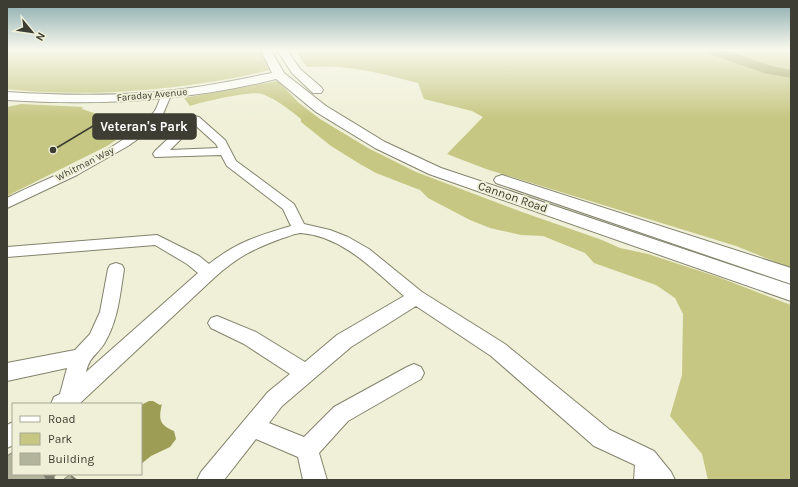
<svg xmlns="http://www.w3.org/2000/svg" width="798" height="487" font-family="Karla,sans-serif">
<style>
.green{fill:#c6c782}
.water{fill:#9d9d56}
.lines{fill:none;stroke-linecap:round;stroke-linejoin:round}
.river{fill:#9d9d56;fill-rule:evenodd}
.minor-casing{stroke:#83836d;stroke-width:2}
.major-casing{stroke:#83836d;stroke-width:2}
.minor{fill:#fff;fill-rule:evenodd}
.major{fill:#fff;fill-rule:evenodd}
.shaded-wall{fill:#7d7e6d}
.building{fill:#b3b49c;stroke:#7d7e6d}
.labels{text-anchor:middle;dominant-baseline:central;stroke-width:4;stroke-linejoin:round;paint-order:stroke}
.far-street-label{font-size:10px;fill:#3d3d33;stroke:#eff0d7}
.street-label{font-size:12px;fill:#3d3d33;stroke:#eff0d7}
.leader{fill:none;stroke:#3d3d33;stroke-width:1.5}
.callout-dot{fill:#3d3d33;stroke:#eff0d7;stroke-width:1.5}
.callout{fill:#3d3d33;stroke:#3d3d33;stroke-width:1.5}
.callout-label{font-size:13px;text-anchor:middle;font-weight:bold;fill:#fff}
</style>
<rect width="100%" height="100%" fill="#eff0d7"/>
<g class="green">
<path d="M7,50H261L269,70C247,76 225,80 203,83C138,93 72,96 7,89Z"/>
<path d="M295,50H705L748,66L779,74L747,58L723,50H791V268L736,246L486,169L447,154L483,117L472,111L424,99L418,83C381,73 346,64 307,67Z"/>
<path d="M278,81L299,103L320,119L368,148L416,172L522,212L602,240L620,248L648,254L718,277L791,305V480H708L702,454L670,416L682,375L683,314L675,298L656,285L594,263L585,253L543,236L521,235L490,228L470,220L428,198L420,190L376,173L360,164L331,146L301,122V119C290,110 276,99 262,94C253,90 201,102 190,106L184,98Z"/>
<path d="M21,104L84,107L81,108C91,114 117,118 128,117L124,122L122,136L107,146L7,196V107Z"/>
</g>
<g class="water">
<path d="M705,50H723L747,58L782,75L748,66Z"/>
<path d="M149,401H153L160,405L162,404C158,420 160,425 174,431L176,439L170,447L151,456L141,464V405Z"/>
</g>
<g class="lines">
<path class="river" d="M706,50H725L772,66L791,70V78L764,73L707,53Z"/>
<g class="minor-casing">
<g id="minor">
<path d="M166,92L171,95L163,114L149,131L128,146L77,175L7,208V198C52,175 122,152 154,112C158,107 159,99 163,93Z"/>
<path d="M195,116L199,117L225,140L236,161L294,204L304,224L330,230L348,237L369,249L422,292L505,344L610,430L654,451L671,472L675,480H634L635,465L594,446L491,356L416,306L351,347L282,406L269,423L304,437L334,407L407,367L414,364L421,367L424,373L421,379L348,421L319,453L327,480H303L298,457L256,439L224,480H197L201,472L268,392L290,374L244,344L211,328L208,323L211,318L217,316L256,332L305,362L337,335L404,296C374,270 342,236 301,233C295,233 288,237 283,238C253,249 239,256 215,277L79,404H51L54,397L60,394L67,368L7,381V363L75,350L90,334L100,312L108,269L110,265L116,263L122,265L124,269C120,295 118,321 104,344C96,356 90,356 86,372L198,273L187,264L155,245L7,257V247L157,235L199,256L209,264C237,242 257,236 291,226L283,209L227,166L221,155L155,157L153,154L155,151L191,117ZM195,125L216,144L218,148L170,150Z"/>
<path d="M13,422V445L7,448V425Z"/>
</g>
</g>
<g class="major-casing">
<g id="major">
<path d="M261,50H271L284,73L326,106L385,142L441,168L791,285V301L429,174L375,148L316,112L276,79C188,101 98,106 7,100V92C70,96 134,97 197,87C222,83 247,78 272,73Z"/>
<path d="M277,50H287L300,69L321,87L323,90L321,93H313L292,73Z"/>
<path d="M502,175L791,268V284L496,183L494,180L496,177Z"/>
</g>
</g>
<use href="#minor" class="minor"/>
<use href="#major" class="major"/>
</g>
<g class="shaded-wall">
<path d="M43,474H58L54,477L56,480H47Z"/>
<path d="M70,474L78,480H73Z"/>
</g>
<g class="building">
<path d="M13,452V474H43L47,480H7V456Z"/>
<path d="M70,474L73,480H63Z"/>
</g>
<linearGradient id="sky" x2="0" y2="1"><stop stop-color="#8aabae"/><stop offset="0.42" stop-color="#f8f8ed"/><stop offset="1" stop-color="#f8f8ed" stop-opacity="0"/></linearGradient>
<rect width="798" height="118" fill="url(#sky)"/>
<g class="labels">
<g class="far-street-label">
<text transform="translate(152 95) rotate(-5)">Faraday Avenue</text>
<text transform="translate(85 164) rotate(-27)">Whitman Way</text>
</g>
<g class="street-label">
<text transform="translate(513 197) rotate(19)">Cannon Road</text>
</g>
</g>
<path class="leader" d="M53 150L93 126"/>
<circle class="callout-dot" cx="53" cy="150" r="4"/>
<rect class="callout" x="93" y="114" width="103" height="25" rx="4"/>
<g class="callout-label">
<text x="144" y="131">Veteran's Park</text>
</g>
<rect width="798" height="487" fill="none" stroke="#3d3d33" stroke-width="16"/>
<rect x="12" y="403" width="130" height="72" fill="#eff0d7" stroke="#a8a895"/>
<rect x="20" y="416" width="20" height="6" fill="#ffffff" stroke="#a8a895"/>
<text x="48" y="423" font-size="12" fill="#3d3d33">Road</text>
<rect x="20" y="433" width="20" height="12" fill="#c6c782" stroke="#a8a895"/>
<text x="48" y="443" font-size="12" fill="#3d3d33">Park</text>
<rect x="20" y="453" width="20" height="12" fill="#b3b49c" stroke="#a8a895"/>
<text x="48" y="463" font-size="12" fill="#3d3d33">Building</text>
<g transform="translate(32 32) rotate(119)" stroke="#eff0d7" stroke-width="3" paint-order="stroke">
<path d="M0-3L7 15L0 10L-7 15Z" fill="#3d3d33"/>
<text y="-6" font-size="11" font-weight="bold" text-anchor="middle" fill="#3d3d33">N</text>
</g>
</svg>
